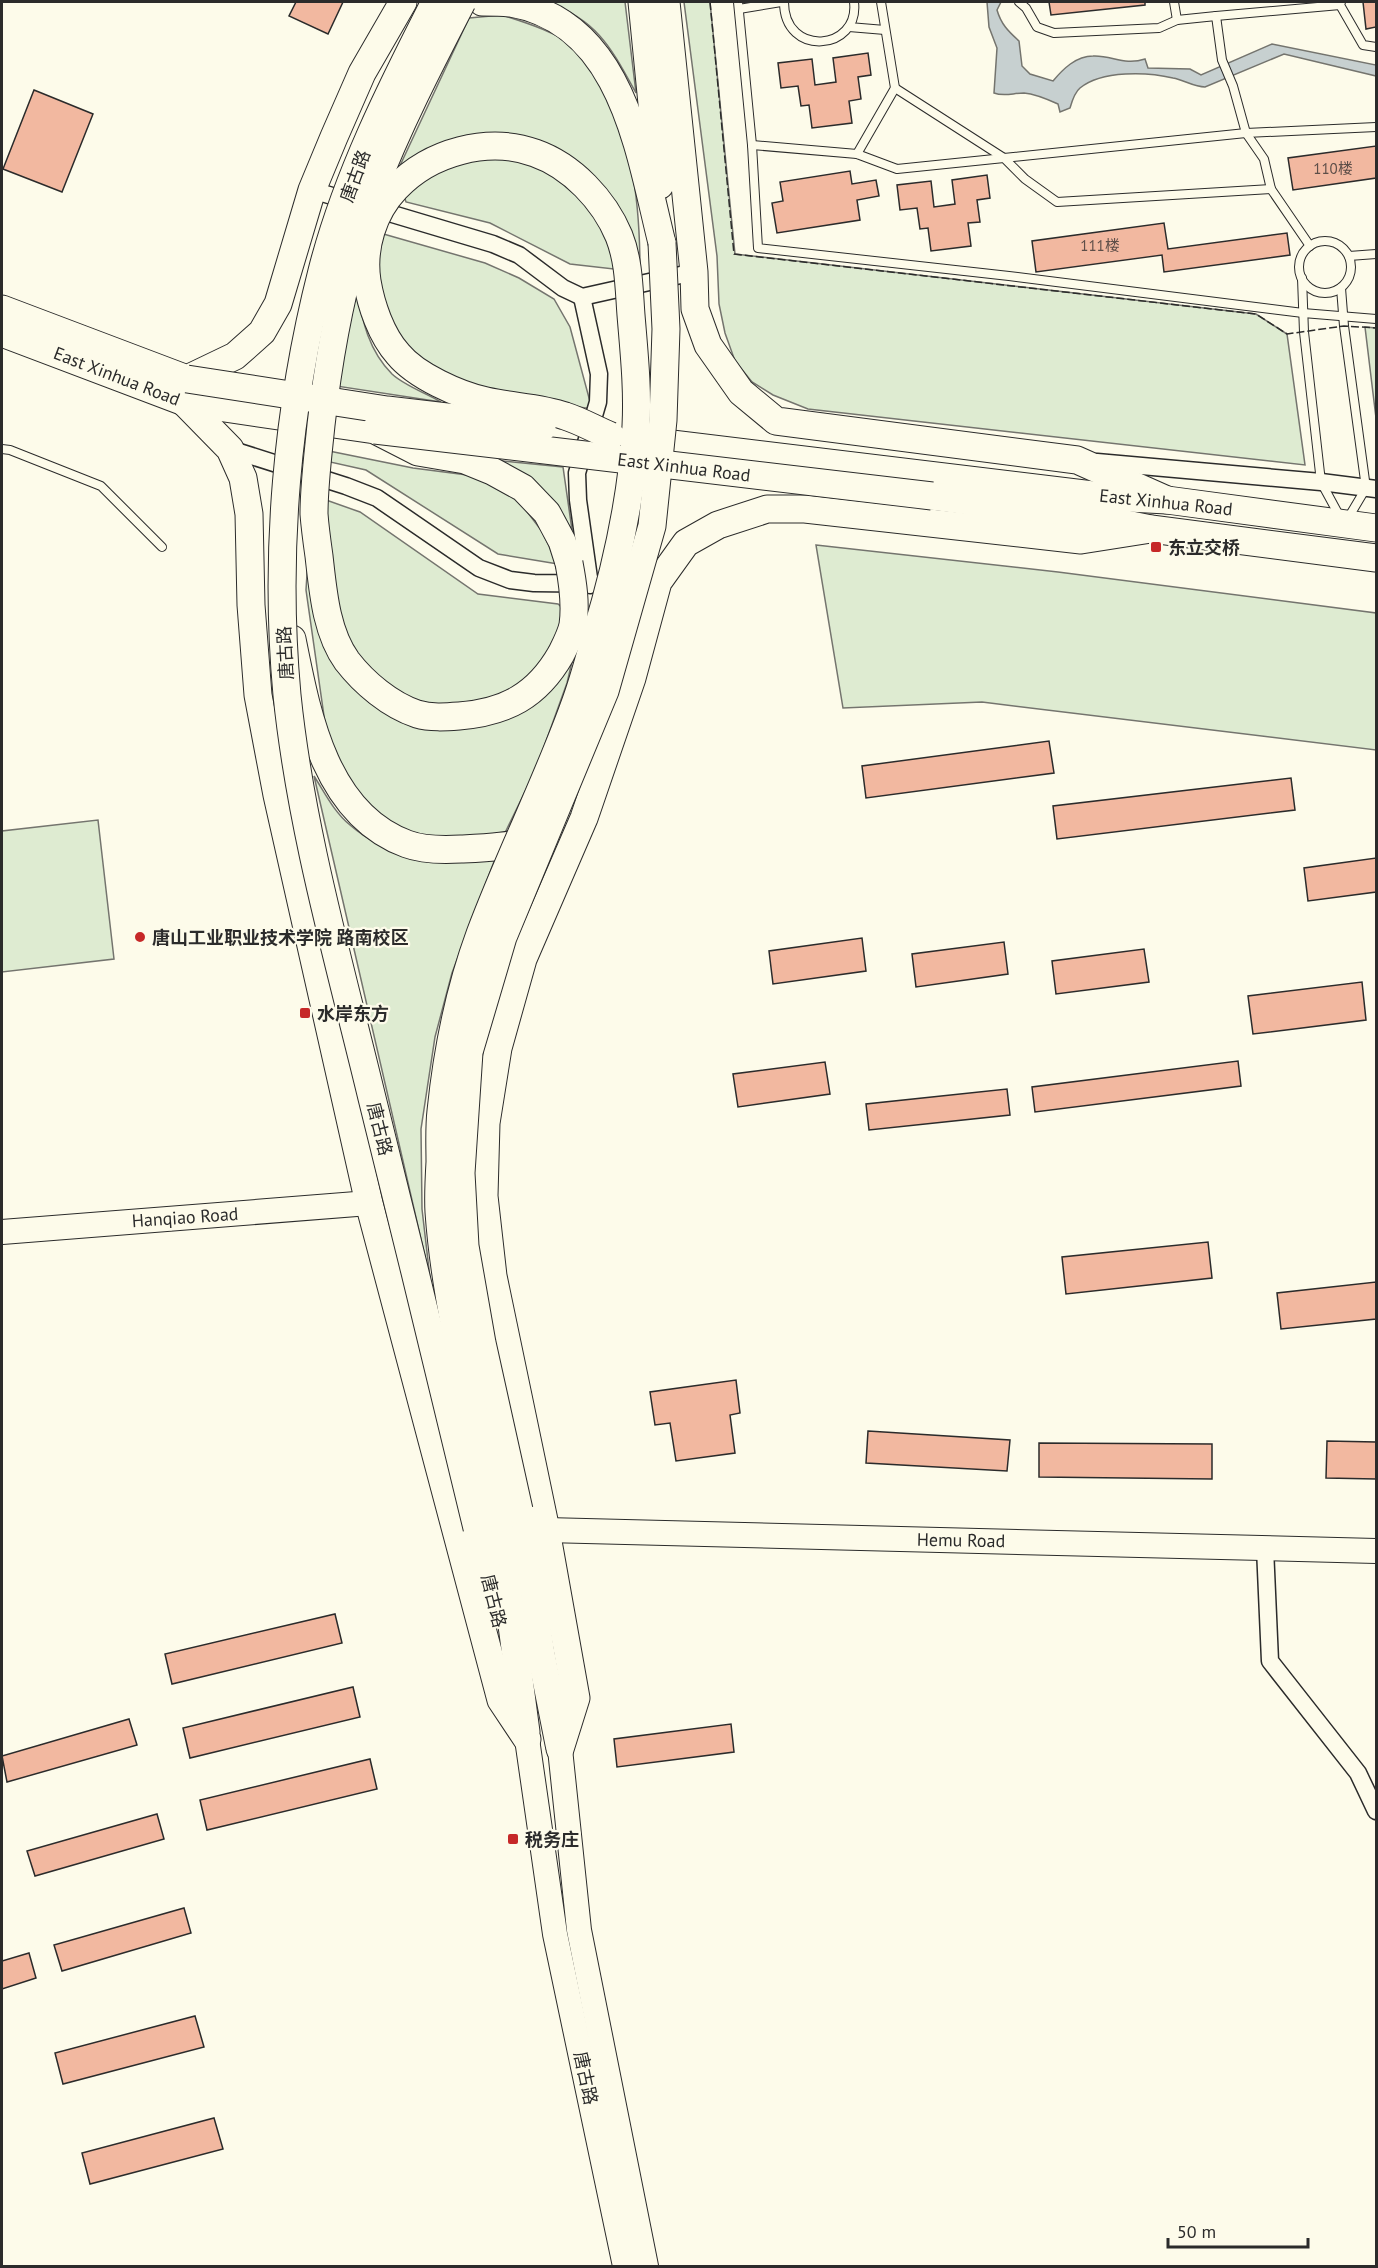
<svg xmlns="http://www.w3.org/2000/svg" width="1378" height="2268" font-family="'PT Sans','Noto Sans SC',sans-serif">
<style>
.green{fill:#deebd1;stroke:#74746e;stroke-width:1.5}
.water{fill:#c7d0d0;stroke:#74746e;stroke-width:1.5}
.building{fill:#f2b8a0;stroke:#2b2b2b;stroke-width:1.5}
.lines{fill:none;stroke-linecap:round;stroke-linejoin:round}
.lane-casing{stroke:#2b2b2b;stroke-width:10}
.street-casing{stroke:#2b2b2b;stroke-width:19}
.secondary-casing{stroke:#2b2b2b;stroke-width:26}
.primary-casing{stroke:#2b2b2b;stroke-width:29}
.lane{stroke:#fdfbea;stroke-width:8}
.street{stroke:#fdfbea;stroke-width:16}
.secondary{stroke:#fdfbea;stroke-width:24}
.primary{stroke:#fdfbea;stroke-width:27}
.primary-bridge-casing{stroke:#2b2b2b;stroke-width:29;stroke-linecap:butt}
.primary-bridge{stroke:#fdfbea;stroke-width:27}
.fence{stroke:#2b2b2b;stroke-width:1.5;stroke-dasharray:8 3;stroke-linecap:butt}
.poi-dot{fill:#c62828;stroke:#fdfbea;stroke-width:2}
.labels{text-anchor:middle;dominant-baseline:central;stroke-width:4.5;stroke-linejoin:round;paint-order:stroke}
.number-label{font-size:15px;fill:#5d4e48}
.street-label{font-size:18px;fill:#2b2b2b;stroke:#fdfbea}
.poi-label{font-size:18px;font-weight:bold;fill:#2b2b2b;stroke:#fdfbea;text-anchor:start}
</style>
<rect width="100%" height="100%" fill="#fdfbea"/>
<g class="green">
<path d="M548,2H625L636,93C611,48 599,22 548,2Z"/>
<path d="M684,2H710L735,254L1256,314L1287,334L1305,465L808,409L773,395L752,382L735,361L725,333L719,304L717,256Z"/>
<path d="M502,15C524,22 560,33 576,49C582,55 587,64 592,71C633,130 640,202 640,272L570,264L490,223L406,202L397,172L469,18Z"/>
<path d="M380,233L485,263L519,278L554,299L570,327L592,409C518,397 410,391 384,304C381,294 374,280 374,269C375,257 378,245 380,233Z"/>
<path d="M357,290C362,321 369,351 392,374C405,386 426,393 441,402L336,386Z"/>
<path d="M1365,327L1376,328V418Z"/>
<path d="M329,451L413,468L475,476L512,492L541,530L558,564L498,554L366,470L330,462Z"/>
<path d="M493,460L563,467L572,530L549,496L531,479Z"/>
<path d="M312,495L360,512L478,594L558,604L581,624L567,683L536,769L503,837L440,840L391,829L347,785L326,730L306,590Z"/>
<path d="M816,545L1058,572L1376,613V750L982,702L843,708Z"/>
<path d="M314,776C325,793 334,812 350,825C395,864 440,859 495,859L452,973L435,1037L421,1129L422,1209L430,1278Z"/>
<path d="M98,820L114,959L2,972V831Z"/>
</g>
<path class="water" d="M987,2H1001L997,10C1001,24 1008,31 1019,41L1022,66L1030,74L1053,81C1063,69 1076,56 1093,56C1112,55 1124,66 1145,59L1148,68L1190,69L1201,75L1272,44L1376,65V76L1284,54L1205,87C1194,87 1184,80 1173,78C1148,72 1102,70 1080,88C1075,92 1072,101 1070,108L1060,112L1058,104C1047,99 1036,94 1024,93C1013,93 1004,97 994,93L997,48L989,27Z"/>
<g class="building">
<path d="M296,2H343L328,34L289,16Z"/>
<path d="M1049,2H1145V5L1051,15Z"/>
<path d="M1363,2H1376V27L1366,29Z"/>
<path d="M868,53L871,75L858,77L861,99L849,101L852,123L812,128L809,105L801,106L798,86L781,88L778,63L812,59L815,85L836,82L833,58Z"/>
<path d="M34,90L93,114L62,192L3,169Z"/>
<path d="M1376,146V178L1293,190L1288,158Z"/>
<path d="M850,171L852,184L876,180L879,196L857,200L860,220L777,233L772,203L783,201L780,182Z"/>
<path d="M987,175L990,198L977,200L980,222L968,223L971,246L931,251L928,228L920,229L917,208L900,210L897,185L931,181L934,207L955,204L952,180Z"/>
<path d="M1164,223L1168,249L1287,233L1290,255L1164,272L1162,255L1036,272L1032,241Z"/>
<path d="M1049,741L1054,773L866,798L862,766Z"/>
<path d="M1291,778L1295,810L1057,839L1053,806Z"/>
<path d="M1376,858V892L1308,901L1304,868Z"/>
<path d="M862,938L866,971L773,984L769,951Z"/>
<path d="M1004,942L1008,974L916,987L912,954Z"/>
<path d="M1144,949L1149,982L1056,994L1052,961Z"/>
<path d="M1362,982L1366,1020L1253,1034L1248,996Z"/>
<path d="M1238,1061L1241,1086L1035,1112L1032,1087Z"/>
<path d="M825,1062L830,1094L738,1107L733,1074Z"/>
<path d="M1007,1089L1010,1115L869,1130L866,1104Z"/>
<path d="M1208,1242L1212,1278L1066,1294L1062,1257Z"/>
<path d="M1376,1282V1319L1281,1329L1277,1293Z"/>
<path d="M736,1380L740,1413L730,1415L735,1453L676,1461L670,1423L655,1425L650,1392Z"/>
<path d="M868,1431L1010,1440L1007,1471L866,1463Z"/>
<path d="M1327,1441L1376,1442V1479L1326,1478Z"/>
<path d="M1039,1443L1212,1444V1479L1039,1477Z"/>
<path d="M335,1614L342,1643L172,1684L165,1654Z"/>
<path d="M353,1687L360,1717L190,1758L183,1728Z"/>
<path d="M129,1719L137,1745L7,1782L2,1756Z"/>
<path d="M731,1724L734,1752L617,1767L614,1739Z"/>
<path d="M370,1759L377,1789L207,1830L200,1800Z"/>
<path d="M157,1814L164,1839L35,1876L27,1851Z"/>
<path d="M184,1908L191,1933L62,1971L54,1945Z"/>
<path d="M29,1953L36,1978L2,1989V1961Z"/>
<path d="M195,2016L204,2047L63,2084L55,2053Z"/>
<path d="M214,2118L223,2149L90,2184L82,2153Z"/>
</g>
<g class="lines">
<g class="lane-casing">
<g id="lane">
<path d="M738,2L752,145L758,248L1009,276L1303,313L1376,319"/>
<path d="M784,2C784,58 860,51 854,2"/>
<path d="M1019,2L1026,8L1037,27L1054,33L1159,28L1177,20L1216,16L1222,60L1233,86L1246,133L1264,159L1271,189L1310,246"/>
<path d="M1174,2L1177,20"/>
<path d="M1341,2L1340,5L1363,45L1376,47"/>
<path d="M739,9L781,2"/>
<path d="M1216,16L1340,5"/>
<path d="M849,27L885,30"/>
<path d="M895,88L1004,158L1246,133L1376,127"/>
<path d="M752,145L857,154L897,169L1004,158L1025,179L1057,202L1271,189"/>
<path d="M857,154L895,88L881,2"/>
<circle cx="1325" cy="267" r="26"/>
<path d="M1349,256L1376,254"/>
<path d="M1302,278L1304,332L1321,482L1340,517"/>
<path d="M1341,288L1344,326L1366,488L1347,520"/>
<path d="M2,449L10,450L101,486L162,547"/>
</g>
</g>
<g class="street-casing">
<g id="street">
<path d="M312,190L493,244L519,255L563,288L582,297L694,272"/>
<path d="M582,297L599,374L598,402L577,473L578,500L590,585"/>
<path d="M230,449L346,486L377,498L479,568L510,580L534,583L617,584"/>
<path d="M1097,462L1321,482L1376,489"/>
<path d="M1265,1548L1270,1661L1358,1773L1376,1811"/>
</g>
</g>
<g class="secondary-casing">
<g id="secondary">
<path d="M2,1232L369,1203"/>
<path d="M546,1530L1376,1551"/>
<path d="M527,1739L555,1934L625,2266"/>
<path d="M560,1749L579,1930L646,2266"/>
</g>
</g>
<g class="primary-casing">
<g id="primary">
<path d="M482,2C491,2 501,2 510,3C623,22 639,152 662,243"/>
<path d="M642,2L660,185"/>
<path d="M666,2L694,272L695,309L708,345L741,392L776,421L1077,460L1167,500"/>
<path d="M2,309L187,379L235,356L262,332L278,304L312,190L334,137L362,73L403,2"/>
<path d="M2,333L184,402L375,430L418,452L465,460L492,471L523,488L547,513L562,541L569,563"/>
<path d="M184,402L230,449L243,478L249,514L251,605L258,695L277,795L369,1203L501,1700L527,1739"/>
<path d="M639,440L1109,497L1167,500L1376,528"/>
<path d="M932,496L1101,519L1151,529L1376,558"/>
<path d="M292,639C307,714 325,814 407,844C423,850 444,850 461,849C485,848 515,847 537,837"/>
<path d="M519,1510L541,1654L559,1744"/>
<path d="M498,1519L526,1732"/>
<path d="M477,1528L492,1592"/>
<path d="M560,1749L576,1698L546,1530L493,1276L484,1196L486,1123L498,1048L523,959L584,818L632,678L658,582L686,543L718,525L767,509H805L1081,540L1151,529"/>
</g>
</g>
<use href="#lane" class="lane"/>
<use href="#street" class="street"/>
<use href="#secondary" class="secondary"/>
<use href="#primary" class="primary"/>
<g class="primary-bridge-casing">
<g id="primary-bridge">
<path d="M435,2C391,88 346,177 322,271C287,408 274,554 287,695C301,831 340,965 372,1098C408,1241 442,1385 477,1528"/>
<path d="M462,2C430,64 398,126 373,191C345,266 330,346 321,425C318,455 314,485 314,514C315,528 317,542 319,556C323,591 326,632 347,661C364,683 390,705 417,714C431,718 445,717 459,716C506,712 537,696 561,654C565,646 571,635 573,625C576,604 573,584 569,563"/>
<path d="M187,379L387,410L542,428"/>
<path d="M375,430L932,496"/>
<path d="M519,1510L482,1343L465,1246L461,1173L469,1052L503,937L605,691L652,526L663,420L666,329L662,243"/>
<path d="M498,1519C476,1420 446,1313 439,1212C438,1196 439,1179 440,1162C440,1145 439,1128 441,1111C447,1052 459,991 480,934C509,856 548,780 576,701C584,679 590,656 596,634C617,565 632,497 636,426C638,389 634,352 631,315C629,289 629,261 619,236C604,200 572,166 535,153C488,136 430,152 396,188C373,212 362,248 367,281C371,305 381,335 398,354C416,376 459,395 486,401C512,407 540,407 565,416C581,421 596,430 611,436"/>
</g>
</g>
<use href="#primary-bridge" class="primary-bridge"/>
<path class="fence" d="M710,2L734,254L1256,314L1287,334L1344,326L1376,328"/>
</g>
<g class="poi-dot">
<rect x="1150" y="541" width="12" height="12" rx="3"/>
<circle cx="140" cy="937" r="6"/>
<rect x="299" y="1007" width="12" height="12" rx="3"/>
<rect x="507" y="1833" width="12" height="12" rx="3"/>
</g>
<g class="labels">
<g class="number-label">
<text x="1333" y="168">110楼</text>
<text x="1100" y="245">111楼</text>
</g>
<g class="street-label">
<text transform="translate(355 176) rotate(-70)">唐古路</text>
<text transform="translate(117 376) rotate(21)">East Xinhua Road</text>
<text transform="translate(684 467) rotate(7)">East Xinhua Road</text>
<text transform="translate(1166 502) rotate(6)">East Xinhua Road</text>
<text transform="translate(285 653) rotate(-93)">唐古路</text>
<text transform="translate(380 1129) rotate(76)">唐古路</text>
<text transform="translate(185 1217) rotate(-4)">Hanqiao Road</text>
<text transform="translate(961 1540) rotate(1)">Hemu Road</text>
<text transform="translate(494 1601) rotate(76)">唐古路</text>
<text transform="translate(586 2078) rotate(78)">唐古路</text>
</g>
<g class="poi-label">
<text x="1168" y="547">东立交桥</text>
<text x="152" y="937">唐山工业职业技术学院 路南校区</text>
<text x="317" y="1013">水岸东方</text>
<text x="525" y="1839">税务庄</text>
</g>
</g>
<rect width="1378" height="2268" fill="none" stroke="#2b2b2b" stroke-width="6"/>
<path d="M1168 2238v9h140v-9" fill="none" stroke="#2b2b2b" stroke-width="3"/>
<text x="1177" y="2238" font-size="18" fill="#2b2b2b" stroke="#fdfbea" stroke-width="4.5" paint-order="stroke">50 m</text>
</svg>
